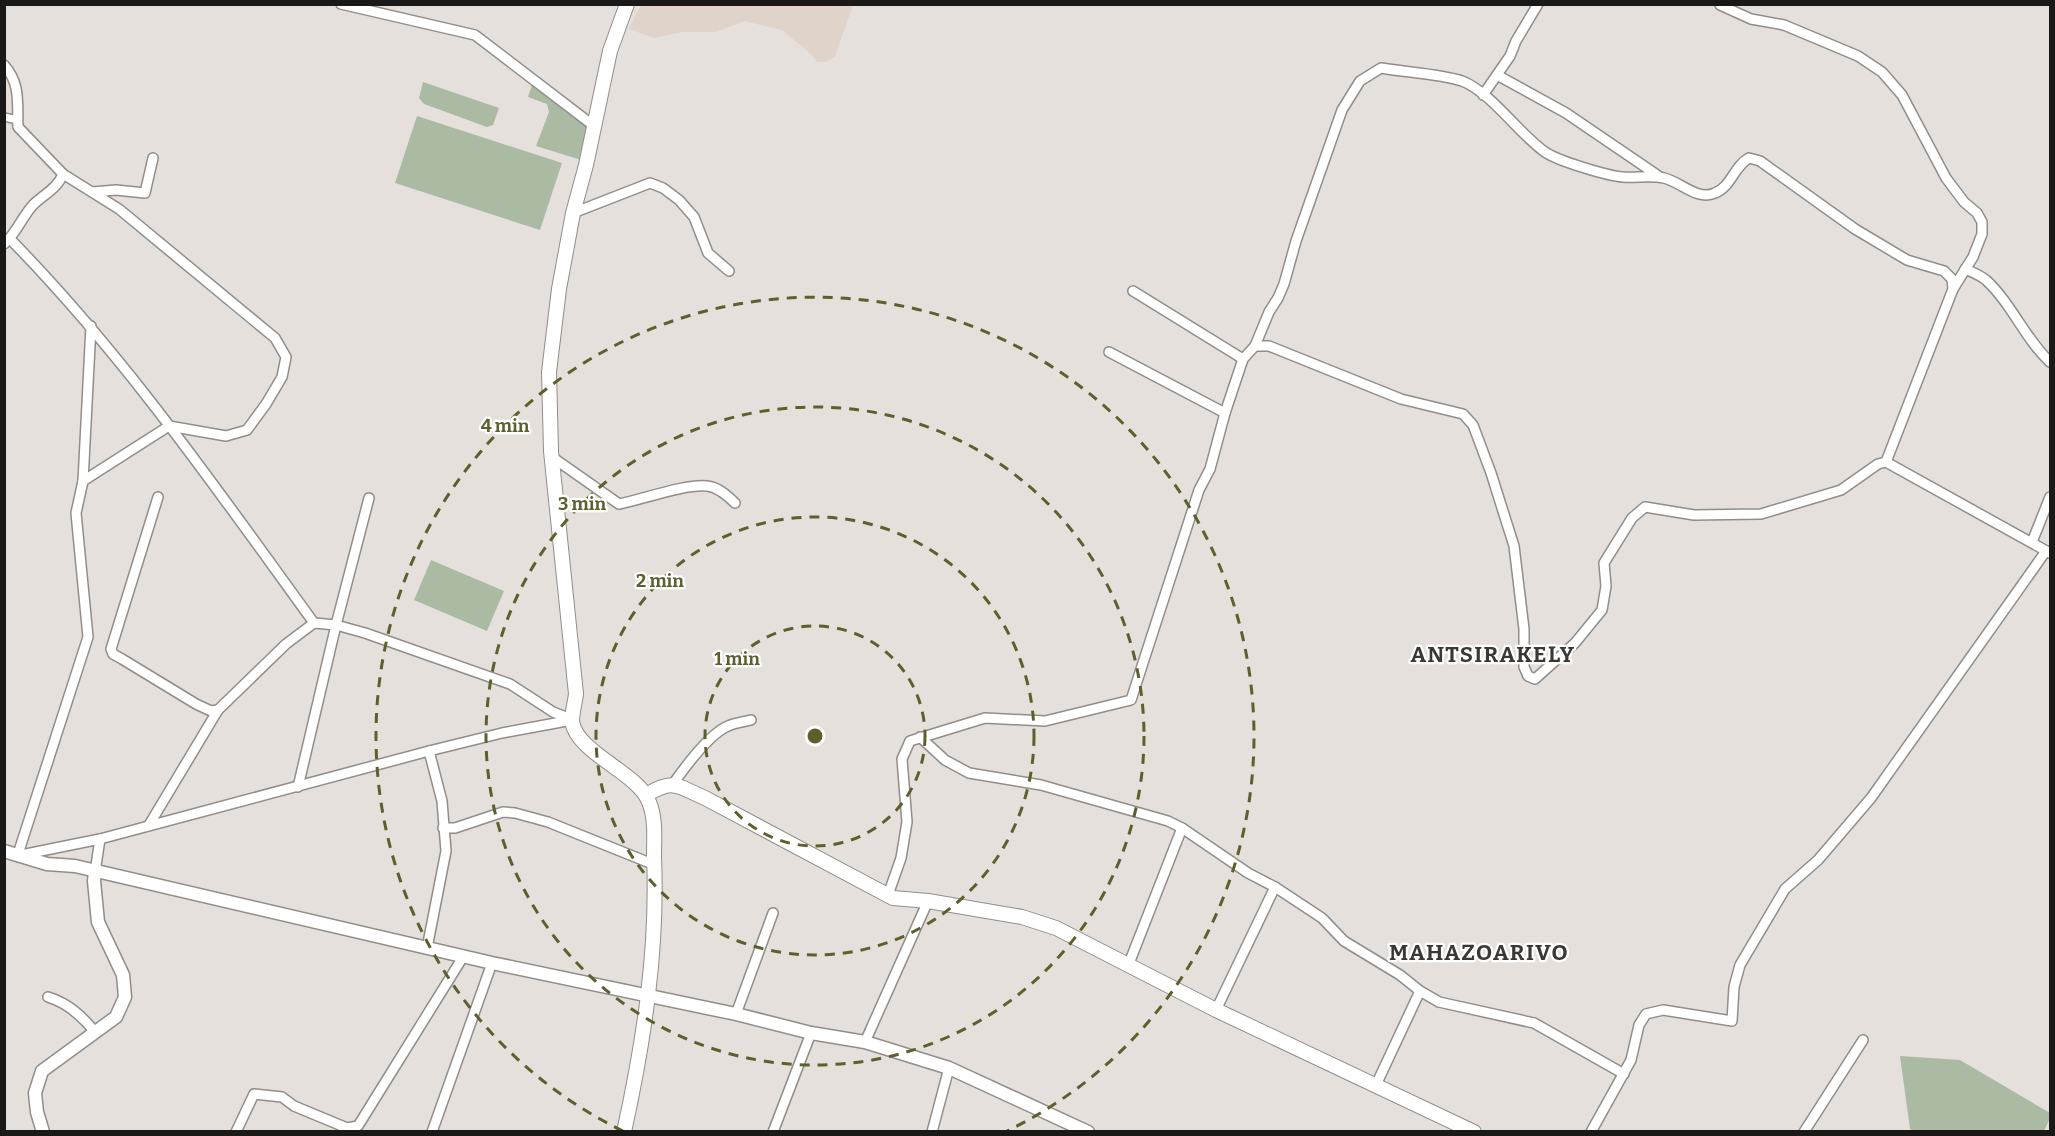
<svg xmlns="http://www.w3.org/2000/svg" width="2055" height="1136" font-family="Bitter,serif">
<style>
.built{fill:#dfd3ca}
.green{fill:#abbba3}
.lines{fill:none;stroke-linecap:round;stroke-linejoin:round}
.pedestrian-casing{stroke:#918d89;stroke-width:10}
.minor-casing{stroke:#918d89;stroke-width:12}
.tertiary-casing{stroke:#918d89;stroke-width:15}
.secondary-casing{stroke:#918d89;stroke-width:16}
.pedestrian{stroke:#fff;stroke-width:7}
.minor{stroke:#fff;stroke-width:9}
.tertiary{stroke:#fff;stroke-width:12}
.secondary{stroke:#fff;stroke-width:14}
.ring{fill:none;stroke:#5e5f2c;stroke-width:3;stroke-dasharray:10 8}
.labels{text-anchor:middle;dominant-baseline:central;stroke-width:4.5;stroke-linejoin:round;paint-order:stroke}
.district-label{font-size:22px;font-weight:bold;letter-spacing:1.5px;fill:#3b3734;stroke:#fff}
.centre{fill:#5e5f2c;stroke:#fff;stroke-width:3}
.ring-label{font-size:18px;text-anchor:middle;font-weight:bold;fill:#5e5f2c;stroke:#fff;stroke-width:4.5;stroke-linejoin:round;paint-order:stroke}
</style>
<rect width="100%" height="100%" fill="#e5e0dc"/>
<path class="built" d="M641,5V4L853,5L835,56L826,62H817L811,54L782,30L744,21L716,32H683L654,38L629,29Z"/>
<g class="green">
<path d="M423,82L499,108L493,125L487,127L424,104L419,98Z"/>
<path d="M533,82L588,126L581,160L536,146L549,112L547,104L528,97Z"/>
<path d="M417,116L562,163L540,230L395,183Z"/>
<path d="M431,560L504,591L487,631L414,600Z"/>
<path d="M1900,1056L1960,1060L2050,1113V1118L2044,1131H1913L1910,1129Z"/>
</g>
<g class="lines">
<g class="pedestrian-casing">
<path id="pedestrian" d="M4,117L18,120"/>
</g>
<g class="minor-casing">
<g id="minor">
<path d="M341,4L475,35L594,126"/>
<path d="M1720,5L1751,19L1784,25L1858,56L1882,72L1902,95L1946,178L1964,202L1977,213L1982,222V234L1973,257L1953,289"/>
<path d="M4,65C21,84 17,103 18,127L63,174L119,209L275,338L286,357L282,377L266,404L247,430L226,436L169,426L83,481"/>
<path d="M1497,75L1566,113L1660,177"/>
<path d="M1483,95L1510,56L1516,41L1538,4"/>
<path d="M93,192L116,190L145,193L153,158"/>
<path d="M573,213L650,183L663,188L679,200L694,217L708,253L729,271"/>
<path d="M10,239C125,356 218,491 314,623"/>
<path d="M4,244C16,234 22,217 33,205C43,195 58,188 63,174"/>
<path d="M1965,269C1972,272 1980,275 1986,280C2012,304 2025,339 2050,362"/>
<path d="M1133,291L1243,359"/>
<path d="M1255,346H1269L1401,399L1463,414L1473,425L1491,473L1514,546L1524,629V667L1528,676L1535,679L1575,643L1602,610L1606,586L1604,563L1632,518L1645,507L1694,515L1761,514L1841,490L1878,464L1886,462L2050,553"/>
<path d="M1109,352L1225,413"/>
<path d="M552,457L619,504C644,499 684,484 707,486C718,487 727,495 735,503"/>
<path d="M158,497L111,649L113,654L122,659L196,704L211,711L218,710"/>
<path d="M2032,542L2050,497"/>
<path d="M920,737L945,760L969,773L1041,785L1168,821L1182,828L1248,873L1275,887L1322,918L1344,941L1400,975L1420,991L1376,1085"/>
<path d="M673,784C685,767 709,734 728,726C735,723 743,722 751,720"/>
<path d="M298,787L336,625L369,498"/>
<path d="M149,825L218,710L286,644L314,623L336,625L365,633L510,684L553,712L571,719"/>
<path d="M443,828H455L503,812L515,813L548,822L655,865"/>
<path d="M18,854L88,637L76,513L83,481L91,326"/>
<path d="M21,855L100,839L429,751L502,733L572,720"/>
<path d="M95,872L100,839"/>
<path d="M888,895L901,858L907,822L902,759L910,741L985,718L1045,721L1131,700L1199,490L1210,469L1225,413L1243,359L1255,346L1269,312L1278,298L1284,284L1296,241L1342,110L1360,81L1381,68C1404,72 1441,74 1462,81C1491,92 1519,134 1545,152C1558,161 1608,176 1623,177C1637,178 1651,175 1664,178C1681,182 1697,201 1715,193C1732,186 1734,166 1749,158L1760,161L1855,229L1907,260L1944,271L1952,279L1953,289L1886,462"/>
<path d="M427,948L446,851L442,801L429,751"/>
<path d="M1128,966L1182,828"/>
<path d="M1420,991L1439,1002L1534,1023L1624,1074"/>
<path d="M48,997C68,1003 82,1016 95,1032"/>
<path d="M1216,1010L1275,887"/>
<path d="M736,1014L773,913"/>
<path d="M865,1042L928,901"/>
<path d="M236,1132L254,1094L282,1097L294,1106L347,1128L358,1126L463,957"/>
<path d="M432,1132L492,963"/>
<path d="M773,1132L811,1033"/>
<path d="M932,1132L949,1068"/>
<path d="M1591,1132L1631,1060L1639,1025L1646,1014L1663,1010L1732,1021L1734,987L1740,965L1785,889L1818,860L1871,798L2046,551"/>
<path d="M1804,1132L1863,1040"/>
</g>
</g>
<g class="tertiary-casing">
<g id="tertiary">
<path d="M4,851L47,864L75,866L492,963L736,1014L811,1033L865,1042L949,1068L1088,1132"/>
<path d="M43,1132L37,1112L35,1093L42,1071L116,1017L125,997L123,975L98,922L94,881L95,872"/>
</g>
</g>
<g class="secondary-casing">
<g id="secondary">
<path d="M646,795C674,778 677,786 705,798L893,898L928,901L1022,917L1056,928L1216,1010L1474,1132"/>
<path d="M624,1132C644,1041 658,949 654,856C654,839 656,818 649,802C639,773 576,753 572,721C572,713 575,702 576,694L551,451L549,372L559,289L573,213L586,165L610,51L627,4"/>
</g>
</g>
<use href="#pedestrian" class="pedestrian"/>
<use href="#minor" class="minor"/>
<use href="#tertiary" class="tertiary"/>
<use href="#secondary" class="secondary"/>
</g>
<g class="ring">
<circle cx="815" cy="736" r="110"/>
<circle cx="815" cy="736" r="219"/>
<circle cx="815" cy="736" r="329"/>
<path d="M623 1131A439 439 0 1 1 1007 1131"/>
</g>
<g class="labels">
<g class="district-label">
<text x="1493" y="654">ANTSIRAKELY</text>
<text x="1479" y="952">MAHAZOARIVO</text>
</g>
</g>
<circle cx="815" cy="736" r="9" class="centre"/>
<g class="ring-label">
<text x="505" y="432">4 min</text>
<text x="582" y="510">3 min</text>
<text x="660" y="587">2 min</text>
<text x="737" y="665">1 min</text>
</g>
<rect width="2055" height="1136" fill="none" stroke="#1b1918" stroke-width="12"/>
</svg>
